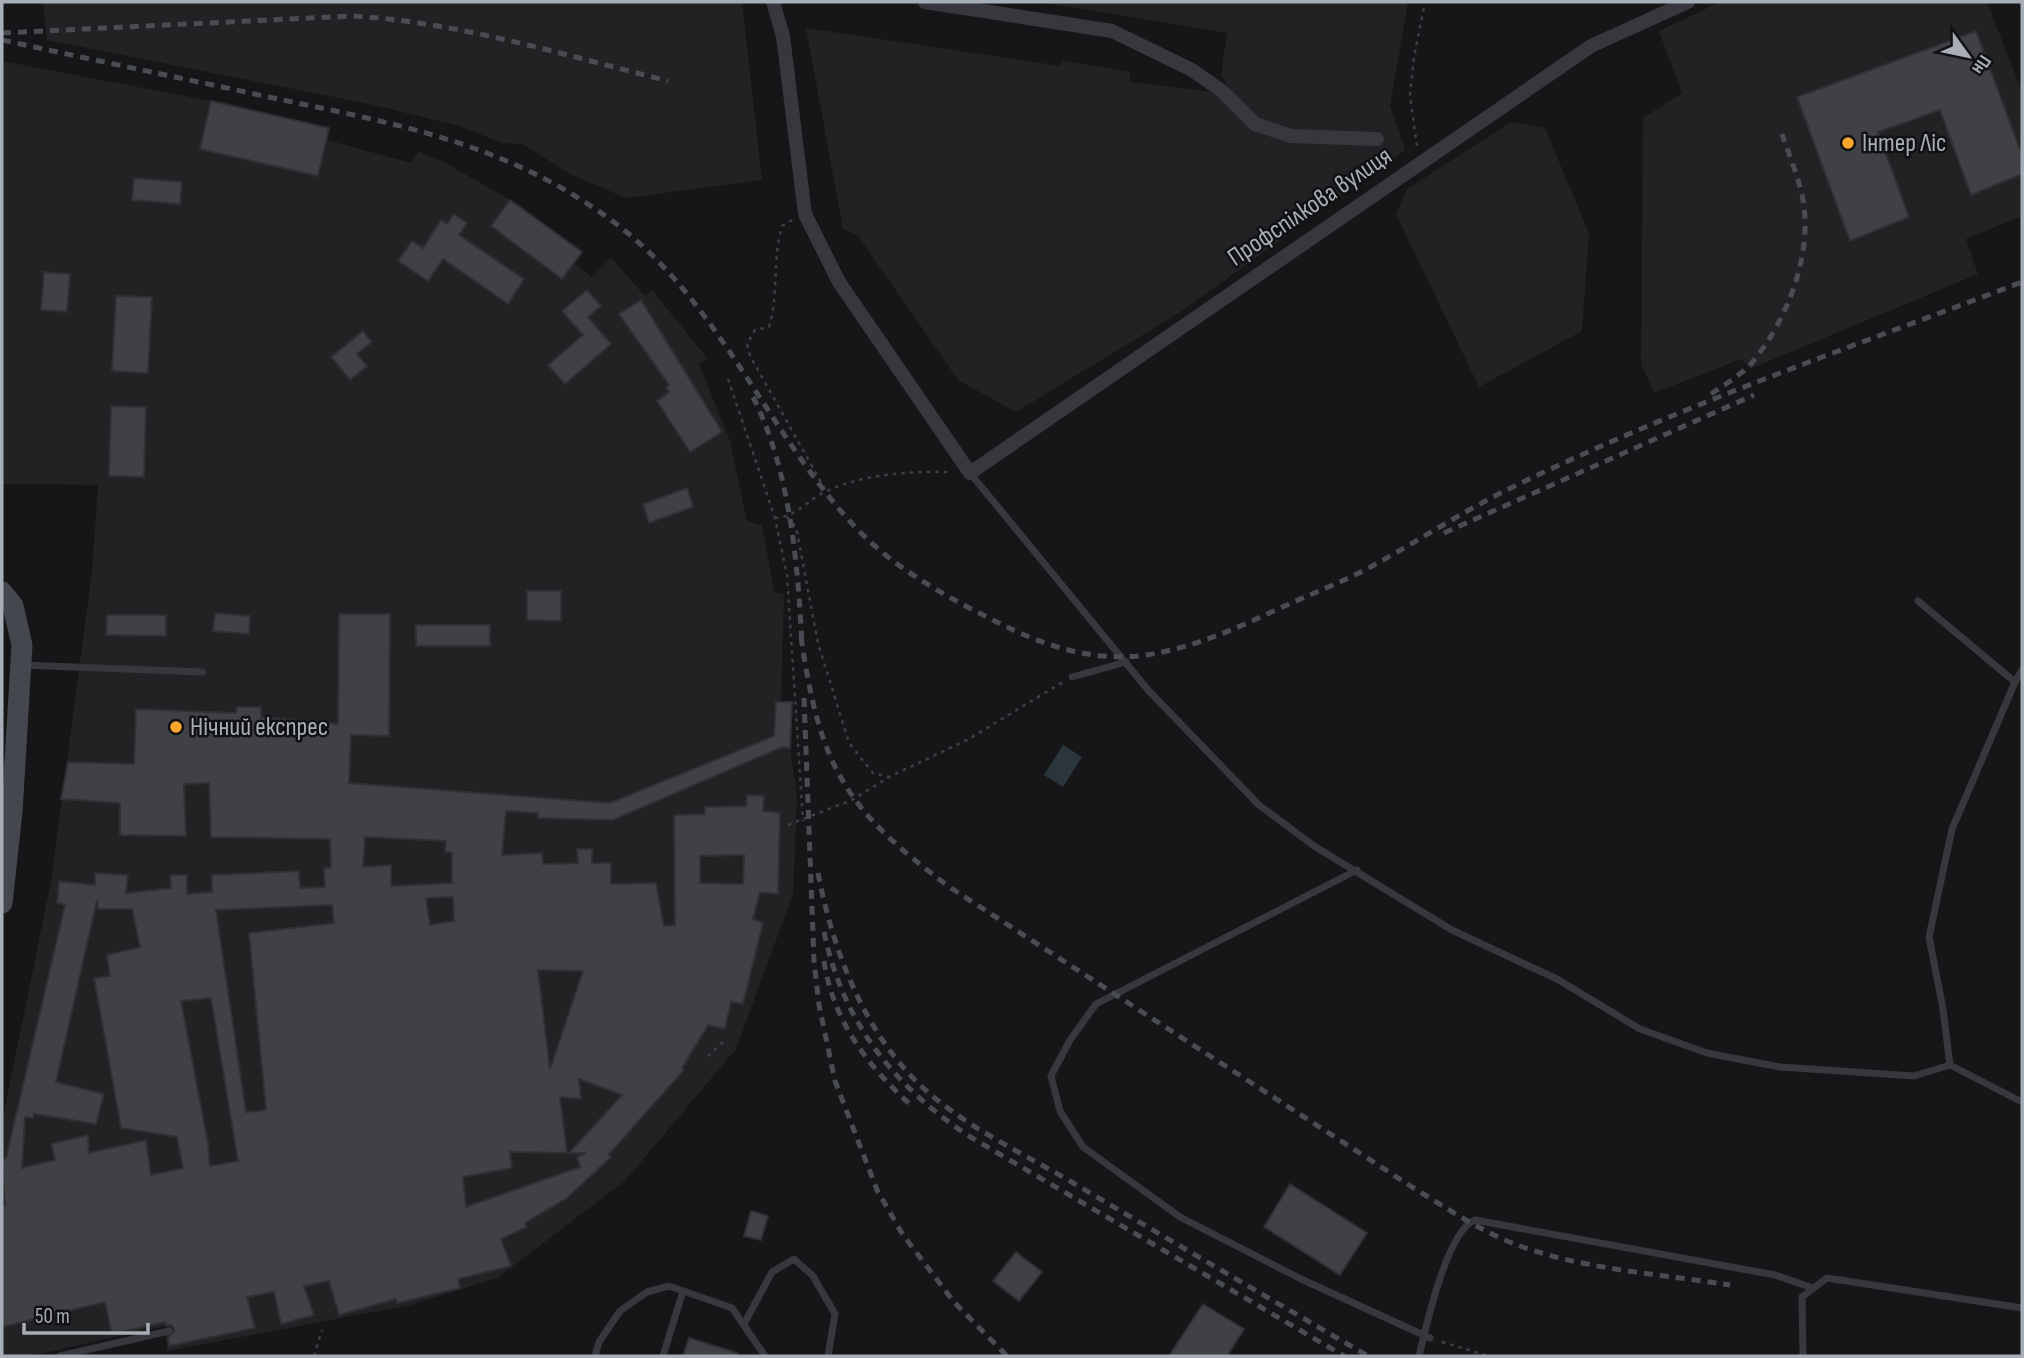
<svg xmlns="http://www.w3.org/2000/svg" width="2024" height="1358" font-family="'Sofia Sans Condensed',sans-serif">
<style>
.built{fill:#222225}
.water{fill:#2b363c}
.building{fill:#404145;stroke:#303034;stroke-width:2;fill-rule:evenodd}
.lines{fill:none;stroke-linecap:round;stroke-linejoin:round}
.path{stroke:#3d3f44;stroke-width:2.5;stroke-dasharray:3.5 5;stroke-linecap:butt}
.lane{stroke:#37383d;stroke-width:7}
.street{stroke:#37383d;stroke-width:14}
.secondary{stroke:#44474d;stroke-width:21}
.rail{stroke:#494c52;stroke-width:5;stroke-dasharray:9 7;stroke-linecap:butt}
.poi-dot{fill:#faa62c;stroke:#111113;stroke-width:2.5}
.labels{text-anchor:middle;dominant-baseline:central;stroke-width:5;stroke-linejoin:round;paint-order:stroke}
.poi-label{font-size:26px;fill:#a7aeb8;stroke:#111113;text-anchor:start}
.street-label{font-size:26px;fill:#a7aeb8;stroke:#111113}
</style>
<rect width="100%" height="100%" fill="#161618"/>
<g class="built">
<path d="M43,2H742L762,180L626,198L570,174L523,144L502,143L459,126L365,103L47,40Z"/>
<path d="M1041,2H1408L1390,106L1405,150L1182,311L1016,412L958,380L858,236L843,229L806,28L1061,66L1062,61L1078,63L1130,72V82L1233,94L1221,75L1227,33Z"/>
<path d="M1720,2H1987L2022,92V216L1966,239L1978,274L1750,369L1741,359L1654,393L1641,364L1643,118L1682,93L1659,31Z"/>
<path d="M2,61L211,101L329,128L327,140L411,163L418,151L446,163L510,200L491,226L562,279L574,263L592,277L611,258L645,296L652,290L707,358L699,364L730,441L747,521L762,525L774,592L784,594L781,701L792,702L790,748L797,798L793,894L736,1049L625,1181L497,1278L411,1305L167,1351L165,1326L29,1356H2V1121L51,882L92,571L98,485L2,484Z"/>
<path d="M1511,122L1545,128L1589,233L1582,331L1479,387L1396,214L1407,189Z"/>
</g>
<path class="water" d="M1063,745L1082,757L1063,787L1044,775Z"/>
<g class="building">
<path d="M1976,31L2022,155V174L1971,195L1940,110L1878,132L1909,217L1850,241L1797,97Z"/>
<path d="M211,101L329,128L318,176L200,149Z"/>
<path d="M134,178L182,182L180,204L132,200Z"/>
<path d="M510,200L582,252L562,279L491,226Z"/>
<path d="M454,214L467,223L459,235L524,279L508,304L443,259L428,281L398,261L412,241L423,248L441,220L447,224Z"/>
<path d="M44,272L70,274L67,312L41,310Z"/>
<path d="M587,290L601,306L588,317L611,344L565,384L548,365L583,335L562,311Z"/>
<path d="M116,296L152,297L148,373L112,371Z"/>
<path d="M641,300L722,432L690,452L657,401L669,392L666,388L669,385L619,314Z"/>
<path d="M363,331L372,342L357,354L367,366L350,380L331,357Z"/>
<path d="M111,406L146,407L144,477L109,476Z"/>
<path d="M687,488L693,507L649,523L643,504Z"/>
<path d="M527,591H561V621L527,620Z"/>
<path d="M215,613L250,616L249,634L213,631Z"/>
<path d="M339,614H390L389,736L351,735L349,783L610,803L774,736L776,702H792L790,748L782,747L613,820L538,818V813L506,811L502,855L542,853L543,864L578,863L577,849H592V863H611V884L656,883L664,926L675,925L674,815L705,814V807L746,806L747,795L764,796L763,811L780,813L778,894L760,892L753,919L763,923L743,1004L731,1002L725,1029L708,1025L682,1068L684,1070L609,1154L611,1157L567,1198L525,1223L527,1227L501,1239L511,1266L458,1279L460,1288L397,1303L396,1299L339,1315L329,1281L304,1286L314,1315L281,1324L274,1292L247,1297L255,1328L169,1346L168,1338L175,1330L171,1325H166L165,1322L112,1334L105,1302L2,1327V1206H5L2,1159L6,1158L65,905L57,903L59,881L95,885V873L128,875L126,893L171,888L170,875H187V894L212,892V875L299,871L300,888L325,887L324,868H331L330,839L211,837L209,783L184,784L186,836L120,835V803L61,799L68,762L134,764L136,709L236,713L237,707H261V717L338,724ZM365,837L446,841L445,852L452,853V883L391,886V865L363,867ZM744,855L743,884L700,883V856ZM453,897L454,921L430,925L426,898ZM97,900L98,909H132L140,947L107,955L110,976L94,978L121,1128L177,1137L183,1168L151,1175L146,1140L89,1153L88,1135L51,1144L55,1160L22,1168L25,1117L33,1118L34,1114L96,1124L104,1094L56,1082ZM332,905L334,923L249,933L266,1110L246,1112L216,910ZM538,970L583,971L550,1069ZM211,998L238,1161L210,1166L208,1143L181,1001ZM579,1079L622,1095L569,1153H586L577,1157L580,1167L466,1207L463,1177L512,1168L510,1152L567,1153L560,1097L581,1099Z"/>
<path d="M107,615H166V636L106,635Z"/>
<rect x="416" y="625" width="74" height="21"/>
<path d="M1290,1184L1367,1233L1340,1275L1264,1227Z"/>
<path d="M751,1211L768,1216L761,1240L744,1236Z"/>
<path d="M1016,1252L1042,1272L1019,1301L993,1281Z"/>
<path d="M1203,1304L1244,1329L1227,1356H1169Z"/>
<path d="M689,1338L737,1353V1356H683Z"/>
</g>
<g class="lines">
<g class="path">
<path d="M1417,146L1410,95L1414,57L1425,2"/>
<path d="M792,220L782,226C772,260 779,294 769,327L755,330L747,344L750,356L826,491"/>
<path d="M728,379L775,518L787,575L803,821"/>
<path d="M787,517L796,527L818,643L849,743L873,773L889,777"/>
<path d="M775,518C797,517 808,499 827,491C864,474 910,471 950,472"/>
<path d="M788,825L852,800L889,777L967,740L1063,682"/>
<path d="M708,1056L723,1042"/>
<path d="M1442,1342L1489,1356"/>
<path d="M314,1356L322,1330"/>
</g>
<g class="lane">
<path d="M970,473L1148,690L1259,805L1314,846L1452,930L1557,979L1640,1029L1707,1053L1780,1067L1914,1076L1950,1065L2022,1102"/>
<path d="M1918,601L2015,682L1952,829L1929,937L1943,1009L1950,1065"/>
<path d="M22,665L202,672"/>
<path d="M1072,677L1126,662"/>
<path d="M2015,682L2022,670"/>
<path d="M1357,870L1096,1004L1070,1040L1051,1076L1060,1111L1083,1147L1180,1217L1301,1279L1430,1338"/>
<path d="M744,1324L772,1272L794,1259L813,1276L835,1314L828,1356"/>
<path d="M60,1356L169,1331"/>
<path d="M595,1356L599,1342L620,1311L647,1292L669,1286L732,1308L765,1356"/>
<path d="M663,1356L683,1291"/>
<path d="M1419,1356C1426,1327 1447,1230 1475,1220L1775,1275L1813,1288"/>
<path d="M1803,1356L1802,1297L1827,1278L2022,1308"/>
</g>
<g class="street">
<path d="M773,2L783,36L805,214L839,282L970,473L1591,46L1688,2"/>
<path d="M925,2L1112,31L1192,70L1222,91L1255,124L1291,136L1377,139"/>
</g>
<path class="secondary" d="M2,592L13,606L22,645L12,812L2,903"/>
<g class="rail">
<path d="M2,33L352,16C459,22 564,55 668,81"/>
<path d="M2,40C89,59 176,77 264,96C391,123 503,141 611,220C718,298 767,433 856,528C893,567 943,595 991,619C1039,644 1091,663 1146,655C1193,648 1235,629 1278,609C1306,596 1335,585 1363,571C1414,544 1462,511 1515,486C1679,406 1852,347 2022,282"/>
<path d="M1711,394C1724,385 1739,376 1750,365C1786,323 1813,256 1803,200C1799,178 1789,155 1782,134"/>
<path d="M753,397C790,470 798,564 802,646"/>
<path d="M1444,533L1754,395"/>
<path d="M801,637C820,767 845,810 951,888L1412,1187C1447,1208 1481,1232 1520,1246C1586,1270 1661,1274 1730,1285"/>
<path d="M804,698L814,961L819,1005L835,1081L877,1190L903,1235L954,1302L1007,1356"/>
<path d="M818,873C832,946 860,1022 912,1077C956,1123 1021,1152 1075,1184C1173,1242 1270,1299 1368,1356"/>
<path d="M824,932C843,1023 895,1088 972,1138L1344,1356"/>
<path d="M824,961C833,1021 868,1067 913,1107"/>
</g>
</g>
<g class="poi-dot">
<circle cx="1848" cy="143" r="7"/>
<circle cx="176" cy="727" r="7"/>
</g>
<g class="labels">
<g class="poi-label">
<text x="1862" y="143">Інтер Ліс</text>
<text x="190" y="727">Нічний експрес</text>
</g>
<g class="street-label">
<text transform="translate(1310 207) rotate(-34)">Профспілкова вулиця</text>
</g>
</g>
<rect width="2024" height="1358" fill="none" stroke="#a7aeb8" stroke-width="7"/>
<g transform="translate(1968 56) rotate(123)" stroke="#111113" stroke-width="5" paint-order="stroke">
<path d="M0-5L12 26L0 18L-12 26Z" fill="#a7aeb8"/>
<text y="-10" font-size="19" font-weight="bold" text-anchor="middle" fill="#a7aeb8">Пн</text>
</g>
<path d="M24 1323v10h124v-10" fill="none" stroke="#a7aeb8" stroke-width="3.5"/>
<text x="35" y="1323" font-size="21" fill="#a7aeb8" stroke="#111113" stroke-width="5" paint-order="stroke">50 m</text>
</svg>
